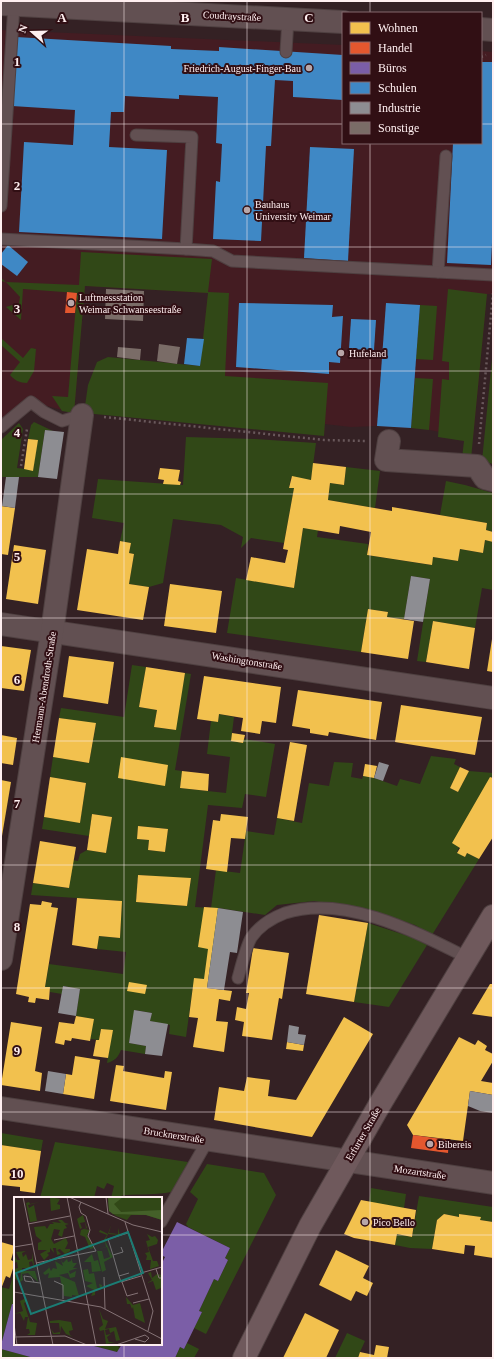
<svg xmlns="http://www.w3.org/2000/svg" width="494" height="1359" font-family="'Times New Roman',serif">
<style>
.built{fill:#441c22}
.green{fill:#314817;fill-rule:evenodd}
.homes{fill:#f2c14e}
.shops{fill:#e4572e}
.offices{fill:#7b5ea7}
.schools{fill:#3f88c5}
.industry{fill:#8d8d92}
.building{fill:#7a6c67}
.lines{fill:none;stroke-linecap:round;stroke-linejoin:round}
.lane-casing{stroke:#4f4041;stroke-width:13}
.street-casing{stroke:#4f4041;stroke-width:24}
.secondary-casing{stroke:#4f4041;stroke-width:24}
.path{stroke:#69585b;stroke-width:2.5;stroke-dasharray:2 3;stroke-linecap:butt}
.lane{stroke:#625052;stroke-width:11}
.street{stroke:#625052;stroke-width:22}
.secondary{stroke:#6f595c;stroke-width:22}
.grid{fill:none;stroke:#ffeff0;stroke-width:1;stroke-opacity:0.55}
.poi-dot{fill:#b8a7a9;stroke:#310f14;stroke-width:1.5}
.labels{text-anchor:middle;dominant-baseline:central;stroke-width:4;stroke-linejoin:round;paint-order:stroke}
.street-label{font-size:10px;fill:#ffeff0;stroke:#310f14}
.poi-label{font-size:10px;fill:#ffeff0;stroke:#310f14;text-anchor:start}
.inset-road{fill:none;stroke:#857376;stroke-width:1}
.view{fill:#1b7c74;fill-opacity:0.15;stroke:#1b7c74;stroke-width:2}
.inset-edge{fill:none;stroke:#ffeff0;stroke-width:2}
.grid-label{font-size:13px;text-anchor:middle;font-weight:bold;fill:#ffeff0;stroke:#310f14;stroke-width:4;stroke-linejoin:round;paint-order:stroke}
</style>
<rect width="100%" height="100%" fill="#342124"/>
<path class="built" d="M1,30L343,45V143H481V51L493,52V294H487L473,439L425,429L377,426L351,427L325,424L324,436L200,366L208,293L85,286L74,413L31,402L1,427Z"/>
<g class="green">
<path d="M81,252L212,259L208,292L229,293L225,376L328,383L324,436L84,413L88,385L97,362L108,357L200,366L208,293L85,286L74,413L62,411L52,396L68,397L77,293L23,289L21,320L6,307L19,303L20,297L6,282L1,281V278L6,282L79,285Z"/>
<path d="M448,289L487,294L471,459L462,458L464,441L438,437L442,379L449,380V362L442,361Z"/>
<path d="M420,305L437,306L433,360L416,359Z"/>
<path d="M1,338L23,358L31,348L36,349L34,371L27,383C20,383 14,380 10,375L20,362L1,345Z"/>
<path d="M493,349V464L482,461Z"/>
<path d="M415,378L433,379L429,430L411,428Z"/>
<path d="M34,422L53,431L45,430L38,477H1V440L19,423L23,429L17,468L33,470L37,440L28,439L31,425Z"/>
<path d="M186,437L255,439L316,443L311,480L291,477L289,488H294L284,543L251,538L241,548L243,537L221,525L173,519L163,583L149,587L129,584L134,554L129,553L131,543L120,541L124,523L92,518L98,479L183,485Z"/>
<path d="M346,467L380,471L375,508L328,500L330,483L344,485Z"/>
<path d="M446,481L465,485L493,493V532L486,530L487,523L440,515Z"/>
<path d="M303,528L318,530L317,537L368,544L367,555L431,565L433,557L458,561L460,549L483,553L485,540L493,542V540V590L482,588L475,628L433,621L426,662L417,661L430,579L411,576L404,619L387,617L388,612L368,609L361,652L227,633L236,578L294,588Z"/>
<path d="M132,665L146,667L139,707L157,710L154,727L175,730L185,673L191,674L175,770L182,771L180,788L226,793L230,757L207,754L211,721L218,722L219,714L234,717L231,741L243,743L244,739L275,744L266,797L245,794L242,808L208,805L195,907L211,908L216,870L240,873L246,831L274,835L277,818L302,823L309,783L329,786L334,762L353,763L351,777L362,779L363,776L374,778L397,786L400,779L420,784L431,756L456,759L454,764L460,767L450,788L458,792L469,771L493,773V778L490,777L457,852L465,857L467,853L479,859L432,935L415,925L368,909L314,901L277,905L265,915L219,908L207,988L193,986L186,1037L169,1034L170,1025L150,1021L152,1013L135,1010L129,1043L146,1046L145,1054L121,1050C118,1057 115,1061 107,1063L112,1031L101,1029L99,1040L90,1039L93,1019L76,1016L80,989L63,986L62,994L50,992V988L45,987L49,964L123,974L126,952L97,949L99,936L120,938L122,901L31,895L33,883L68,888L73,860L78,861L80,854L87,850L106,853L112,817L92,814L89,836L42,829L44,817L80,822L86,783L50,777L53,757L89,763L96,724L59,718L61,708L124,717ZM138,826L168,829L165,852L148,850L149,840L137,839ZM138,875L191,879L187,906L136,902Z"/>
<path d="M368,923L411,937L427,945L389,1007L354,1002Z"/>
<path d="M1,1133L43,1140L41,1151L1,1145Z"/>
<path d="M55,1142L188,1162L181,1178L171,1192C156,1195 142,1194 126,1195C121,1195 116,1198 111,1198L114,1186L107,1183L104,1189L97,1186L94,1198H40Z"/>
<path d="M207,1164L264,1173L276,1195L206,1334L194,1328L202,1312L199,1311L214,1279L218,1281L228,1260L225,1258L230,1248L188,1227L186,1224L198,1199L190,1192Z"/>
<path d="M371,1188L406,1194L404,1208L369,1202Z"/>
<path d="M419,1196L493,1207V1222L480,1220V1217L459,1214V1217L444,1214L437,1220L432,1249L410,1248L395,1245L397,1234L412,1237Z"/>
<path d="M15,1270V1304H12L1,1345V1287L9,1289Z"/>
<path d="M347,1333L365,1341L360,1352L358,1358H335Z"/>
<path d="M187,1343L199,1349L194,1358H175L180,1347L184,1349Z"/>
<path d="M95,1344H115L120,1348L117,1352L94,1346Z"/>
<path d="M1,1349L34,1358H1Z"/>
</g>
<g class="homes">
<path d="M28,439L38,440L33,471L24,469Z"/>
<path d="M313,463L346,467L344,485L330,483L328,500L392,511V507L487,523L486,530L493,532V542L485,540L483,553L460,549L458,561L433,557L432,565L367,555L371,532L340,526L339,534L303,528L294,588L246,580L251,557L285,563L288,550L283,549L294,488H289L292,476L311,480Z"/>
<path d="M160,468L180,470L178,481L181,482L180,485L163,484L164,480L158,479Z"/>
<path d="M1,506L15,508L8,555L1,554Z"/>
<path d="M120,541L131,543L129,553L134,554L129,584L149,587L143,620L77,610L87,549L118,554Z"/>
<path d="M14,545L46,550L38,604L6,599Z"/>
<path d="M170,584L222,591L216,633L164,626Z"/>
<path d="M368,609L388,612L387,617L414,621L408,659L361,652Z"/>
<path d="M433,621L475,628L469,669L426,662Z"/>
<path d="M492,639H493V672L487,671Z"/>
<path d="M1,646L31,650L24,691L1,688Z"/>
<path d="M69,656L114,662L108,704L63,697Z"/>
<path d="M146,667L185,673L176,730L154,727L157,710L139,707Z"/>
<path d="M204,676L281,687L276,723L262,721L260,734L241,731L243,718L219,714L218,722L197,719Z"/>
<path d="M298,690L382,702L376,740L329,732L328,736L310,733V729L292,726Z"/>
<path d="M401,705L482,717L475,755L395,742Z"/>
<path d="M59,718L96,723L89,763L53,757Z"/>
<path d="M232,733L245,735L243,743L231,741Z"/>
<path d="M1,735L17,738L13,765L1,763Z"/>
<path d="M290,742L307,745L294,821L277,818Z"/>
<path d="M121,757L168,765L165,786L118,778Z"/>
<path d="M365,764L377,766L374,778L363,776Z"/>
<path d="M460,767L469,771L458,792L450,788Z"/>
<path d="M182,771L209,774L208,791L180,788Z"/>
<path d="M50,777L86,783L80,823L44,817Z"/>
<path d="M490,777L493,778V837L479,859L467,853L465,857L457,853L460,848L452,843Z"/>
<path d="M1,780L11,782L2,836H1Z"/>
<path d="M92,814L112,817L106,853L87,850Z"/>
<path d="M221,814L248,817L245,839L231,838L227,872L206,869L213,820L220,821Z"/>
<path d="M138,826L168,829L165,852L148,850L149,840L137,839Z"/>
<path d="M40,841L76,847L69,888L33,883Z"/>
<path d="M138,875L191,878L187,906L136,902Z"/>
<path d="M77,898L122,901L120,938L99,936L97,949L72,945Z"/>
<path d="M42,901L52,903L51,907L58,908L45,987H50L49,1000L36,998L35,1003L28,1002L29,997L16,994L30,904L41,905Z"/>
<path d="M204,907L218,908L207,988L232,991L230,1001L219,999L216,1021L228,1022L224,1052L193,1047L198,1018L189,1017L194,978L204,979L208,949L198,947Z"/>
<path d="M319,915L368,923L354,1002L306,994Z"/>
<path d="M253,948L289,953L282,999L279,998L272,1040L242,1036L244,1022L235,1020L237,1007L246,1009L249,993H246Z"/>
<path d="M129,982L147,985L145,994L127,991Z"/>
<path d="M490,984H493V1017L472,1014Z"/>
<path d="M76,1016L94,1019L90,1041L72,1038L71,1041L65,1040L64,1045L55,1043L59,1022L74,1024Z"/>
<path d="M344,1017L373,1034L312,1137L214,1120L219,1087L244,1091L247,1077L270,1080L268,1096L296,1100Z"/>
<path d="M11,1022L42,1027L35,1071L42,1073L40,1091L1,1085Z"/>
<path d="M101,1029L113,1030L108,1058L93,1056L96,1040H99Z"/>
<path d="M459,1037L475,1045L478,1040L487,1046L485,1050L493,1054V1061L481,1081L493,1083V1095L470,1091L463,1141L413,1135L407,1125Z"/>
<path d="M287,1042L304,1045L303,1051L286,1049Z"/>
<path d="M75,1056L100,1060L94,1099L63,1094L66,1074L72,1075Z"/>
<path d="M116,1065L124,1066L123,1071L164,1078L165,1071L172,1072L166,1110L110,1101Z"/>
<path d="M1,1145L41,1151L35,1193L20,1191V1187L1,1185Z"/>
<path d="M361,1200L416,1210L412,1237L397,1234L395,1245L354,1238L344,1234Z"/>
<path d="M444,1214L459,1217V1214L481,1217L480,1220L493,1222V1258L474,1255L475,1246L465,1245L464,1254L432,1249L437,1220Z"/>
<path d="M1,1242L15,1246L11,1260L15,1262L10,1278L6,1276L1,1289Z"/>
<path d="M336,1250L369,1266L363,1278L373,1283L367,1296L356,1291L351,1301L319,1285Z"/>
<path d="M305,1313L339,1330L326,1358H283Z"/>
<path d="M376,1345L389,1347L387,1358H358L360,1352L374,1355Z"/>
</g>
<g class="shops">
<path d="M67,292L77,293L75,313H65Z"/>
<path d="M413,1135L449,1140L448,1153L411,1148Z"/>
</g>
<path class="offices" d="M177,1222L230,1248L225,1258L228,1260L218,1281L214,1279L199,1311L202,1312L184,1349L180,1347L175,1358H34L1,1349V1345L12,1304H15V1344H95L94,1346L117,1352L122,1344H161V1265L165,1257L161,1255V1253Z"/>
<g class="schools">
<path d="M16,37L171,46V49L219,51V47L343,55V100L293,97V81L275,80L271,146H266L261,241L213,239L216,181L220,182L222,144L216,143L218,97L179,95V99L125,96L124,112H111L109,147L167,150L162,239L19,232L24,142L73,145L75,110L12,106Z"/>
<path d="M481,62H493V221L491,265L447,263L453,143H481Z"/>
<path d="M310,147L354,149L348,261L304,258Z"/>
<path d="M8,245L28,262L17,276L1,264V254Z"/>
<path d="M239,303L333,305L332,317L343,316L340,363L329,362V374L236,367Z"/>
<path d="M386,303L420,305L411,428L377,426Z"/>
<path d="M351,319L376,320L374,350L349,349Z"/>
<path d="M187,338L204,339L200,366L184,364Z"/>
</g>
<g class="industry">
<path d="M45,430L64,432L57,479L38,477Z"/>
<path d="M6,477H19L15,508L2,506Z"/>
<path d="M411,576L430,579L423,622L404,619Z"/>
<path d="M379,762L389,765L383,781L374,778Z"/>
<path d="M218,908L243,912L237,953L230,952L224,990L207,988Z"/>
<path d="M63,986L80,989L76,1016L58,1013Z"/>
<path d="M134,1010L152,1013L150,1021L168,1024L162,1056L145,1054L146,1046L129,1043Z"/>
<path d="M289,1025L299,1027L298,1034L306,1035L304,1045L287,1042Z"/>
<path d="M48,1071L66,1074L63,1094L45,1091Z"/>
<path d="M470,1091L493,1095V1113L480,1111L468,1106Z"/>
</g>
<g class="building">
<path d="M106,289L144,291L143,321L105,319Z"/>
<path d="M159,344L180,347L177,364L157,361Z"/>
<path d="M118,347L141,349L140,360L117,357Z"/>
</g>
<g class="lines">
<g class="lane-casing">
<g id="lane">
<path d="M286,52L288,19"/>
<path d="M446,156L438,272L493,275"/>
<path d="M1,206L14,5"/>
<path d="M1,239L186,249L192,137L136,135"/>
<path d="M186,249L213,251L232,261L438,272"/>
<path d="M1,427L31,402L44,412L62,421L82,415"/>
<path d="M238,978C241,967 246,947 251,938C259,926 272,918 285,913C344,894 416,932 468,958"/>
<path d="M161,1222L208,1140"/>
</g>
</g>
<g class="street-casing">
<g id="street">
<path d="M1,4L343,22"/>
<path d="M481,29L493,30"/>
<path d="M389,441L386,460L477,466L485,478L493,480"/>
<path d="M1,624L493,698"/>
<path d="M1,959L52,632L82,415"/>
<path d="M1,1108L493,1183"/>
</g>
</g>
<g class="secondary-casing">
<path id="secondary" d="M244,1358L310,1226L380,1104L493,916"/>
</g>
<g class="path">
<path d="M481,57L486,55"/>
<path d="M104,417L324,440L366,441"/>
<path d="M479,444L493,293"/>
<path d="M21,466L27,429"/>
</g>
<use href="#lane" class="lane"/>
<use href="#street" class="street"/>
<use href="#secondary" class="secondary"/>
</g>
<path class="grid" d="M124,1V1198M247,1V1358M370,1V13M1,124H343M481,124H493M370,143V1358M1,247H493M1,371H493M1,494H493M1,618H493M1,741H493M1,865H493M1,988H493M1,1112H493M1,1235H15M161,1235H493M124,1344V1358"/>
<g class="poi-dot">
<circle cx="309" cy="68" r="4"/>
<circle cx="247" cy="210" r="4"/>
<circle cx="71" cy="303" r="4"/>
<circle cx="341" cy="353" r="4"/>
<circle cx="430" cy="1144" r="4"/>
<circle cx="365" cy="1222" r="4"/>
</g>
<g class="labels">
<g class="street-label">
<text transform="translate(232 16) rotate(3)">Coudraystraße</text>
<text transform="translate(247 661) rotate(9)">Washingtonstraße</text>
<text transform="translate(44 687) rotate(-81)">Hermann-Abendroth-Straße</text>
<text transform="translate(363 1134) rotate(-60)">Erfurter Straße</text>
<text transform="translate(174 1135) rotate(9)">Brucknerstraße</text>
<text transform="translate(420 1172) rotate(8)">Mozartstraße</text>
</g>
<g class="poi-label">
<text x="301" y="68" text-anchor="end">Friedrich-August-Finger-Bau</text>
<text x="255" y="204">Bauhaus<tspan x="255" dy="12">University Weimar</tspan></text>
<text x="79" y="297">Luftmessstation<tspan x="79" dy="12">Weimar Schwanseestraße</tspan></text>
<text x="349" y="353">Hufeland</text>
<text x="438" y="1144">Bibereis</text>
<text x="373" y="1222">Pico Bello</text>
</g>
</g>
<g transform="translate(14 1197)">
<rect width="148" height="148" fill="#342124"/>
<path d="M36,0L46,2L43,7L46,8V12L37,14ZM94,0H148V23L132,18H117L113,23L102,19L95,14ZM15,5L16,7L26,5L14,8L15,11L20,8L23,24L16,25L12,6ZM69,18L73,31L70,32L76,33L73,38L80,51L76,52L71,40L66,38L67,33L72,31L71,25L66,26L68,31L66,32L63,22ZM44,23H48L51,26L55,27L51,28L53,31L50,32L48,40L44,38L46,33L40,32L37,42L40,47L52,41L54,46L51,52H56V54L51,57L46,52L43,53L47,57L43,58L42,51H39L40,56L36,51V55L33,56L35,58L30,63L26,57L33,53H24V46L28,44L22,39L20,30L31,29L33,32L36,27H40L38,25L47,26ZM97,28L95,36L104,37V31L106,38L94,37L91,44L99,60L90,65L92,73L88,75L83,54H88L90,62L96,60L93,50L82,53L92,50L91,45L88,46L93,38L85,35L86,33L94,37ZM133,37L138,40L141,39L144,43L143,47L134,50L139,64H143L145,69L136,72L137,63H132L133,59L131,56L135,55L132,44L136,43ZM12,54L8,56L9,60L12,57L14,63L18,62V56L21,73L18,64L15,65L16,71H8V74H21L24,85L14,76L8,77L9,83L6,85L7,75H3V83L1,82L0,72L4,71L3,65L0,66V57L3,63H6L2,55ZM78,57L80,64L84,63L87,74L78,75L77,65H70ZM57,61L59,66H63L59,71H64L55,74L56,77L62,74L61,80L56,81L54,76L45,78L61,85L65,99L58,98V100L50,99L46,80L34,81L35,76L31,78L29,76L35,71L34,68L37,74L39,71L43,72L41,64L49,69L47,63L49,66L53,62L54,65L57,64ZM74,72L75,77L80,76L83,91H86L85,87L88,88V92L81,94V98L77,99L80,93L72,89L79,86L71,84L69,73ZM137,75L138,81L143,77L148,78V93L147,91L142,93L139,84L133,86L138,83L134,76ZM112,100L119,108L126,106L131,126L121,121L119,110L118,112L116,107H113ZM10,102L14,104L10,106L16,125L23,126L21,138H13L16,136L15,132H12L14,120H11L10,124L6,116L0,117L9,114L6,104ZM85,112L89,122L94,124L91,132L102,130L106,143L102,144L100,134L96,136L95,132L91,133L92,138L97,137L93,140L95,145H101L92,147L90,133L86,134L85,131L89,128ZM45,123L57,125L59,133L55,134L56,138L59,140L52,137L47,129L46,137H39L37,132L40,136L46,135L45,126H36V124Z" fill="#314817"/>
<path d="M94,0H109L100,7L107,15L148,13V23L132,18L99,17L95,14Z" fill="#446029"/>
<path class="inset-road" d="M9,0L39,148M53,0L82,148M55,0L119,28L148,35M92,0L94,17M111,25L139,114L134,134M14,27L56,19M40,43L60,39M0,50L18,47M107,50L109,55L99,58L94,42L114,36M99,58L105,79M22,66L82,54L74,39L76,33L72,19L67,16L65,10L67,5M142,72L145,81H148M115,76L105,79L107,85L127,79M127,76L148,70M90,80L91,112M40,84L49,88V102M20,85L17,80L10,79L11,84L26,86M108,85L113,99L124,96M0,95L87,110L148,142M119,106L135,102M0,127L3,148M0,140L51,139L73,148M102,148L131,138L135,141L131,145L121,142"/>
<path class="view" d="M114,35L129,76L17,117L2,76Z"/>
<rect width="148" height="148" class="inset-edge"/>
</g>
<g class="grid-label">
<text x="62" y="22">A</text>
<text x="185" y="22">B</text>
<text x="309" y="22">C</text>
<text x="17" y="66">1</text>
<text x="17" y="190">2</text>
<text x="17" y="313">3</text>
<text x="17" y="437">4</text>
<text x="17" y="561">5</text>
<text x="17" y="684">6</text>
<text x="17" y="808">7</text>
<text x="17" y="931">8</text>
<text x="17" y="1055">9</text>
<text x="17" y="1178">10</text>
</g>
<rect width="494" height="1359" fill="none" stroke="#ffeff0" stroke-width="4"/>
<rect x="342" y="12" width="140" height="132" fill="#310f14" stroke="#83696c"/>
<rect x="350" y="22" width="20" height="12" fill="#f2c14e" stroke="#83696c"/>
<text x="378" y="32" font-size="12" fill="#ffeff0">Wohnen</text>
<rect x="350" y="42" width="20" height="12" fill="#e4572e" stroke="#83696c"/>
<text x="378" y="52" font-size="12" fill="#ffeff0">Handel</text>
<rect x="350" y="62" width="20" height="12" fill="#7b5ea7" stroke="#83696c"/>
<text x="378" y="72" font-size="12" fill="#ffeff0">Büros</text>
<rect x="350" y="82" width="20" height="12" fill="#3f88c5" stroke="#83696c"/>
<text x="378" y="92" font-size="12" fill="#ffeff0">Schulen</text>
<rect x="350" y="102" width="20" height="12" fill="#8d8d92" stroke="#83696c"/>
<text x="378" y="112" font-size="12" fill="#ffeff0">Industrie</text>
<rect x="350" y="122" width="20" height="12" fill="#7a6c67" stroke="#83696c"/>
<text x="378" y="132" font-size="12" fill="#ffeff0">Sonstige</text>
<g transform="translate(32 32) rotate(290)" stroke="#310f14" stroke-width="3" paint-order="stroke">
<path d="M0-3L7 15L0 10L-7 15Z" fill="#ffeff0"/>
<text y="-6" font-size="11" font-weight="bold" text-anchor="middle" fill="#ffeff0">N</text>
</g>
</svg>
